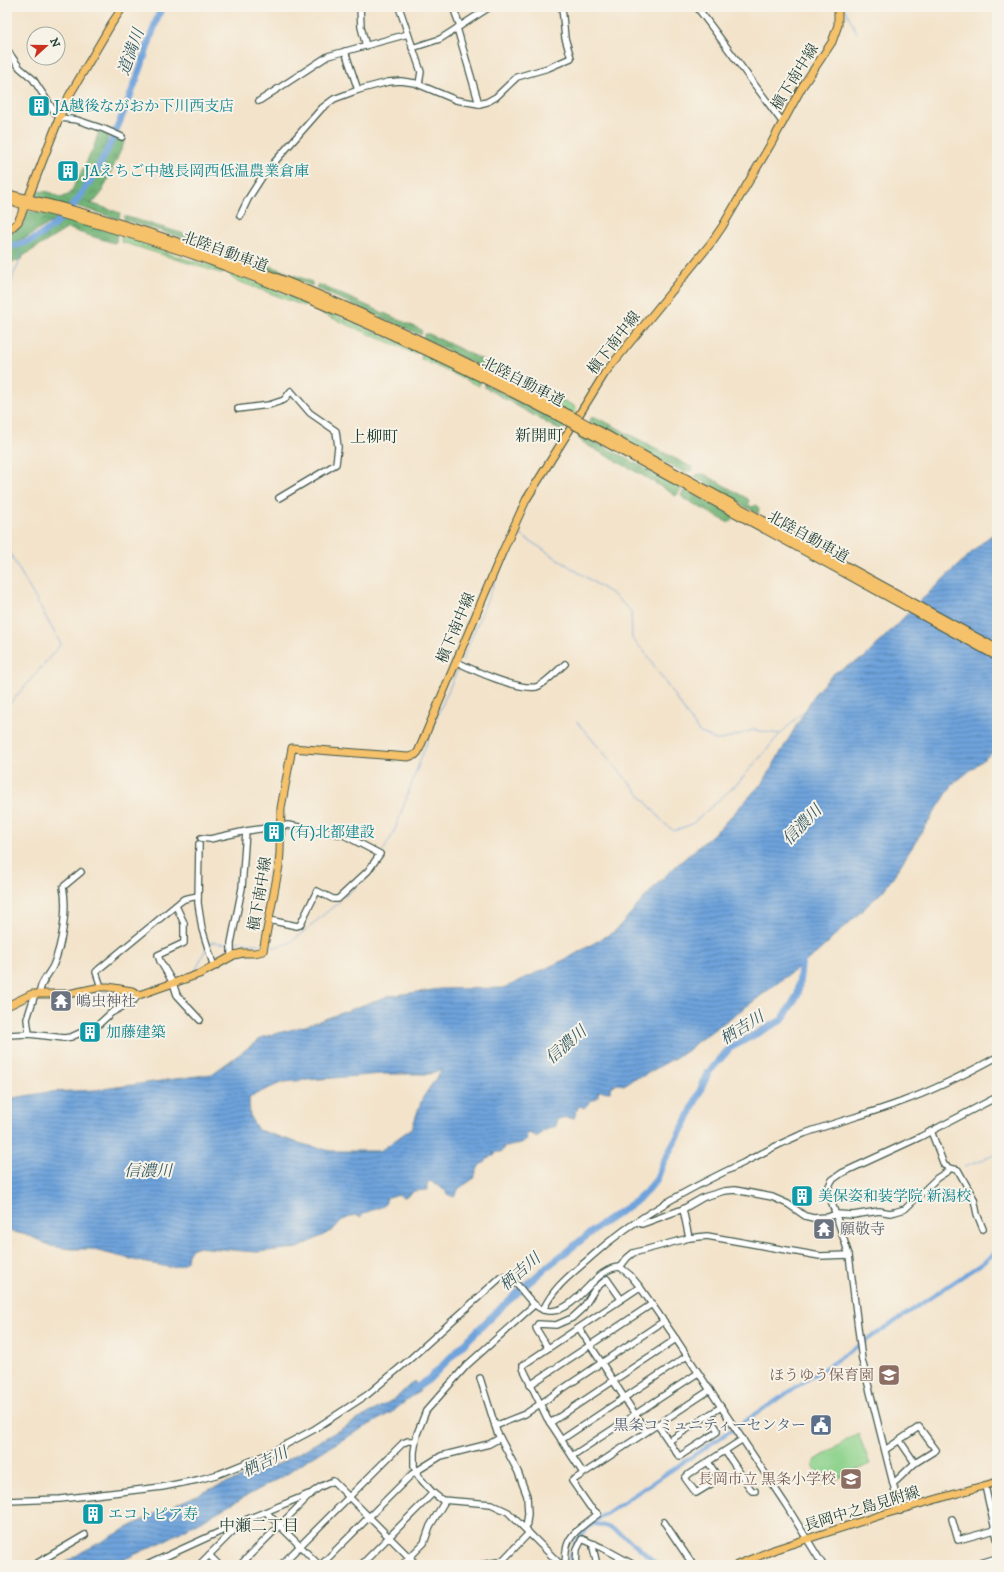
<svg xmlns="http://www.w3.org/2000/svg" width="1004" height="1572" font-family="'IM FELL DW Pica','Noto Serif JP',serif">
<style>
.grass{fill:url(#grass-dots);stroke:#568860}
.forest{fill:url(#forest-crowns);stroke:#487856}
.pitch{fill:#8dd28c;stroke:#568860}
.water{fill:url(#water-rules);stroke:#467088;fill-rule:evenodd}
.lines{fill:none;stroke-linecap:round;stroke-linejoin:round}
.stream{stroke:#6ea3db;stroke-width:1}
.canal{stroke:#6ea3db;stroke-width:4}
.river{stroke:#6ea3db;stroke-width:7}
.minor-casing{stroke:#3f564a;stroke-width:8}
.major-casing{stroke:#3f564a;stroke-width:9}
.highway-casing{stroke:#3f564a;stroke-width:10}
.minor{stroke:#fff;stroke-width:5.5}
.major{stroke:#f5c16b;stroke-width:7}
.highway{stroke:#f5c16b;stroke-width:8}
.highway-bridge-casing{stroke:#3f564a;stroke-width:10;stroke-linecap:butt}
.highway-bridge{stroke:#f5c16b;stroke-width:8}
.labels{text-anchor:middle;dominant-baseline:central;stroke-width:4;stroke-linejoin:round;paint-order:stroke}
.street-label{font-size:15px;fill:#1f3d34;stroke:#f7f3e8}
.culture-label{font-size:15px;fill:#0d838f;stroke:#f7f3e8;text-anchor:start}
.worship-label{font-size:15px;fill:#5b616d;stroke:#f7f3e8;text-anchor:start}
.education-label{font-size:15px;fill:#785e54;stroke:#f7f3e8;text-anchor:end}
.service-label{font-size:15px;fill:#4e5e75;stroke:#f7f3e8;text-anchor:end}
.water-label{font-size:16px;font-style:italic;fill:#375c66;stroke:#f7f3e8}
.neighbourhood-label{font-size:16px;fill:#1f3d34;stroke:#f7f3e8}
</style>
<defs>
<pattern id="grass-dots" width="8" height="8" patternUnits="userSpaceOnUse"><rect width="8" height="8" fill="#8dd28c"/><path d="M2 2h.1M6 6h.1" fill="none" stroke="#73ac73" stroke-width="1.8" stroke-linecap="round"/></pattern>
<pattern id="forest-crowns" width="20" height="18" patternUnits="userSpaceOnUse"><rect width="20" height="18" fill="#72b478"/><path d="M2 6a3 3 0 1 1 6 0M12 15a3 3 0 1 1 6 0" fill="none" stroke="#5d9463"/></pattern>
<pattern id="water-rules" width="6" height="5" patternUnits="userSpaceOnUse"><rect width="6" height="5" fill="#6ea3db"/><path d="M0 2.5h6" fill="none" stroke="#5a86b2"/></pattern>
</defs>
<rect width="100%" height="100%" fill="#f7f3e8"/>
<filter id="ink" filterUnits="userSpaceOnUse"><feTurbulence type="fractalNoise" baseFrequency=".025" numOctaves="2"/><feDisplacementMap in="SourceGraphic" scale="8" xChannelSelector="R" yChannelSelector="G"/><feConvolveMatrix kernelMatrix="1 2 1 2 8 2 1 2 1" color-interpolation-filters="sRGB"/></filter>
<filter id="wash" filterUnits="userSpaceOnUse"><feTurbulence type="fractalNoise" baseFrequency=".012" numOctaves="4" result="noise"/><feDisplacementMap in="SourceGraphic" scale="16" xChannelSelector="R" yChannelSelector="G"/><feGaussianBlur stdDeviation="0.9" result="paint"/><feColorMatrix in="noise" values="0 0 0 0 0 0 0 0 0 0 0 0 0 0 0 0 0 1.4 0 .05"/><feComposite in="paint" operator="in"/></filter>
<g filter="url(#wash)">
<rect width="100%" height="100%" fill="#f3e3ca"/>
<g class="grass">
<path d="M121,236L179,257L225,270L223,274L220,273L122,242L121,241Z"/>
<path d="M231,273L310,304L304,306L235,280L231,277Z"/>
<path d="M314,306L419,351L417,353L415,354L402,348L318,312L314,309Z"/>
<path d="M422,353L480,381V384L479,386L421,359Z"/>
<path d="M490,364L574,406L576,410L574,415L486,369V365Z"/>
</g>
<g class="forest">
<path d="M99,131L108,135C103,161 88,190 67,207L31,196L36,191L49,192L61,198L70,194L93,149Z"/>
<path d="M114,137L125,141L101,194L95,201L90,203L120,213L119,219L76,206L93,182Z"/>
<path d="M27,211L46,214L58,218L27,237L7,245V236L24,224L22,220L26,214Z"/>
<path d="M124,216L181,233L230,250L231,254L188,239L124,220Z"/>
<path d="M64,219L117,233L116,242L114,243L78,232L68,228L23,256L22,259L13,262L7,260V249C32,241 45,237 64,219Z"/>
<path d="M234,252L312,282V286L234,256Z"/>
<path d="M318,284L422,330L421,335L316,288Z"/>
<path d="M425,334H429L483,360L481,367L423,338Z"/>
<path d="M485,383L567,426L563,430L557,429L488,389L485,388Z"/>
<path d="M595,417L604,421L693,468L691,472L689,471L686,473L641,451L588,422L591,418Z"/>
<path d="M579,433L682,488L676,496L642,475L587,445L579,439L578,435Z"/>
<path d="M697,474H704L748,499L749,501L748,504L752,507L756,505L759,508L758,514L695,477Z"/>
<path d="M685,489L735,517L730,522H727L683,498L681,495Z"/>
</g>
<path class="pitch" d="M858,1433L870,1464L825,1484L813,1466L814,1461Z"/>
<g class="water">
<path d="M997,531V749L953,784L885,889L818,952L754,1001L694,1044L690,1049L643,1076L635,1078L624,1085L618,1084L612,1086L610,1092L600,1091L598,1092V1097L594,1100H592L584,1108L581,1106L578,1107L574,1118C567,1118 562,1116 556,1121V1126L543,1131L537,1138L532,1134L528,1133L526,1138L527,1140L521,1144L504,1147L501,1152H497L479,1166L473,1179L458,1189L457,1193L454,1197L447,1194L446,1191L430,1181L427,1184V1190L414,1191L403,1198L400,1195L387,1197L385,1205C376,1210 367,1210 360,1217L354,1215L341,1221L333,1230L298,1248L256,1252L197,1247L191,1249L188,1254L187,1261L179,1266L169,1267L147,1263L90,1249H71L51,1246L30,1236L7,1230V1099L49,1092L95,1090L212,1074L263,1037L305,1026L388,996L440,989L504,988L570,957L615,931L658,883L676,866L719,829L764,781L816,692L834,673L864,658L920,601L984,541ZM442,1069L422,1099L412,1128L380,1151H331L302,1144L258,1130L250,1117L249,1097L283,1082L381,1074H429Z"/>
<path d="M414,1381L420,1390L392,1412L308,1459L287,1474L162,1542L112,1565H62L82,1552L152,1515L211,1489L281,1463L396,1398Z"/>
</g>
<g class="lines">
<g class="stream">
<path d="M844,7L857,33"/>
<path d="M7,300L14,273L18,266L22,243"/>
<path d="M516,532L615,596L631,611L632,639L644,651L699,732L716,740H722L753,730L780,734L807,708"/>
<path d="M7,548L61,644L7,707"/>
<path d="M462,661L511,542"/>
<path d="M577,722L665,824L674,831L692,824L739,782L780,734"/>
<path d="M382,853L394,832L432,728L459,666"/>
<path d="M371,873L377,863"/>
<path d="M344,897L368,876"/>
<path d="M209,944L213,942L229,944"/>
<path d="M234,944L238,941L262,945"/>
<path d="M267,946L275,947L290,943L340,901"/>
<path d="M192,973L196,970L206,948"/>
<path d="M35,999L75,997L100,991L119,992"/>
<path d="M7,1011L30,1000"/>
<path d="M964,1167L997,1154"/>
</g>
<g class="canal">
<path d="M594,1524C616,1524 642,1551 658,1565"/>
<path d="M571,1565C571,1540 581,1535 598,1519L984,1262L997,1251"/>
</g>
<g class="river">
<path d="M7,247C16,245 28,243 36,238C90,207 119,126 140,70C147,49 153,27 162,7"/>
<path d="M410,1392L428,1380L497,1311L548,1266L602,1224L635,1202L647,1191L657,1179L663,1163L688,1118L708,1073L730,1048L782,1020L798,994L802,957"/>
</g>
</g>
</g>
<g filter="url(#ink)">
<g class="lines">
<g class="minor-casing">
<g id="minor">
<path d="M360,7L361,27L366,46"/>
<path d="M399,7L421,72L419,84"/>
<path d="M453,7L460,26"/>
<path d="M697,7L783,123"/>
<path d="M457,28L479,104"/>
<path d="M412,48L440,39L490,7"/>
<path d="M7,50L20,68L33,79L56,114L61,118L77,120L104,129L122,137"/>
<path d="M345,51L358,90"/>
<path d="M259,101L328,56L408,34"/>
<path d="M240,216L248,199L264,174L322,108L334,99L358,90L388,82L401,81L415,83L456,100L479,104L487,102L496,97L517,77L548,68L571,58L565,38L562,7"/>
<path d="M238,409L269,405L284,400L291,391L310,413L336,431L338,447L336,464L279,498"/>
<path d="M457,662C475,671 517,690 536,687C544,685 558,670 565,664"/>
<path d="M201,838L210,839L246,831L288,825L344,835L380,854L368,871L338,899H333L317,891L300,925L297,926L269,920"/>
<path d="M199,844L198,903L202,929L214,967"/>
<path d="M176,906L184,923V943L158,955L160,961L173,983L177,995L200,1020"/>
<path d="M231,957V943L242,888L246,831"/>
<path d="M101,987L96,972L99,969L180,902L184,899L198,896"/>
<path d="M40,993C39,984 49,974 53,966C62,945 68,909 63,887L81,872"/>
<path d="M29,1034L27,1019L35,994"/>
<path d="M7,1035L29,1034L64,1038L71,1037L98,1025L111,1013L134,1000L139,995"/>
<path d="M931,1131L944,1165L949,1168L958,1170L974,1199L977,1214L983,1229"/>
<path d="M683,1209L689,1238"/>
<path d="M637,1222L642,1224L683,1209L704,1197L724,1191L735,1190L772,1197L788,1204L805,1216L813,1218L828,1217L836,1214L853,1215L879,1211L890,1213L895,1212L905,1209L937,1178L948,1171L949,1168"/>
<path d="M620,1267L627,1258L633,1253L689,1238L707,1236L820,1256L849,1255"/>
<path d="M534,1305L467,1365L426,1411L417,1434L414,1452V1466L418,1476L433,1493L442,1500L491,1504L508,1512L561,1565"/>
<path d="M543,1310C555,1285 571,1275 591,1257C635,1217 690,1188 743,1163C763,1153 782,1142 803,1134C835,1122 869,1114 901,1102C934,1090 966,1074 997,1057"/>
<path d="M579,1328L646,1431"/>
<path d="M548,1348L537,1330L536,1328L538,1324L556,1325L572,1318L583,1308L595,1289L607,1279L621,1299"/>
<path d="M480,1378L497,1432L518,1472L527,1496L528,1514L526,1529"/>
<path d="M530,1385L652,1304"/>
<path d="M550,1423L676,1339"/>
<path d="M657,1424L678,1455L680,1456L717,1432V1429L708,1416"/>
<path d="M495,1426L525,1414L664,1321"/>
<path d="M561,1440L687,1356"/>
<path d="M669,1441L721,1407"/>
<path d="M900,1441L915,1463"/>
<path d="M885,1450L919,1427L936,1450L915,1463L896,1481L893,1483"/>
<path d="M725,1451L752,1491H755"/>
<path d="M572,1456L698,1373"/>
<path d="M708,1462L719,1479L696,1493L685,1478L689,1474L743,1439"/>
<path d="M583,1473L547,1418L523,1368V1365L640,1287"/>
<path d="M985,1486L997,1538"/>
<path d="M7,1501L60,1499L162,1487L197,1480L219,1474L266,1455L313,1430L367,1395L410,1359L501,1277C520,1274 528,1313 552,1311C579,1309 595,1267 620,1267L630,1275L640,1287L676,1339L786,1505L823,1565"/>
<path d="M900,1511L862,1360L849,1255L829,1194V1186L832,1180L842,1173L920,1137L997,1097"/>
<path d="M266,1512L319,1565"/>
<path d="M952,1519L958,1540L995,1530"/>
<path d="M664,1522L693,1565"/>
<path d="M595,1544L593,1547L597,1565"/>
<path d="M209,1555L219,1565"/>
<path d="M503,1560L508,1565"/>
<path d="M34,1565L85,1535"/>
<path d="M147,1565L228,1528L234,1530L243,1521L309,1494"/>
<path d="M199,1565L234,1530"/>
<path d="M240,1565L313,1492L320,1487L333,1481L417,1565"/>
<path d="M281,1565L403,1443L408,1441H415"/>
<path d="M321,1565L412,1474L441,1456L489,1444L500,1438"/>
<path d="M361,1565L433,1493"/>
<path d="M402,1565L424,1543L430,1526L445,1501"/>
<path d="M480,1565L498,1562L503,1560L529,1533"/>
<path d="M565,1565C566,1558 565,1550 568,1543C573,1531 588,1522 598,1514L590,1507L572,1481L710,1390"/>
<path d="M576,1565L577,1549L582,1539L603,1548L634,1565"/>
<path d="M974,1565L997,1558"/>
</g>
</g>
<g class="major-casing">
<g id="major">
<path d="M29,196L60,116L69,96L112,23L123,7"/>
<path d="M7,232L18,222L24,208"/>
<path d="M7,1006L32,994H68L101,987H108L132,991L139,995L202,973L234,955L243,953H255L263,951L279,866L280,852L281,808L292,748L408,757L415,755L418,752L502,553L526,500L605,373L711,243L722,227L772,142L802,87L832,42L838,25V7"/>
<path d="M737,1565L776,1549L881,1515L997,1482"/>
</g>
</g>
<g class="highway-casing">
<g id="highway">
<path d="M7,194C30,200 53,204 75,211C139,228 202,250 264,273C370,314 471,364 572,416"/>
<path d="M7,200C204,246 390,328 569,422"/>
<path d="M588,425L997,649"/>
<path d="M584,430L997,656"/>
</g>
</g>
<use href="#minor" class="minor"/>
<use href="#major" class="major"/>
<use href="#highway" class="highway"/>
<g class="highway-bridge-casing">
<g id="highway-bridge">
<path d="M572,416L588,425"/>
<path d="M569,422L584,430"/>
</g>
</g>
<use href="#highway-bridge" class="highway-bridge"/>
</g>
</g>
<defs>
<g id="building-square" transform="scale(1.15)"><rect x="-9" y="-9" width="18" height="18" rx="4" fill="#0f9aa8" stroke="#f7f3e8"/><path d="M-4-6H4V6H1V3H-1V6H-4ZM-2.5-4.3h1.7v1.8h-1.7ZM.8-4.3h1.7v1.8H.8ZM-2.5-1h1.7V.8h-1.7ZM.8-1h1.7V.8H.8Z" fill="#fff"/></g>
<g id="temple-square" transform="scale(1.15)"><rect x="-9" y="-9" width="18" height="18" rx="4" fill="#6b7280" stroke="#f7f3e8"/><path d="M0-6L5-2H3V0L6.5 2.5H4V6H1.5V3h-3V6H-4V2.5H-6.5L-3 0V-2H-5Z" fill="#fff"/></g>
<g id="school-square" transform="scale(1.15)"><rect x="-9" y="-9" width="18" height="18" rx="4" fill="#8d6e63" stroke="#f7f3e8"/><path d="M0-5L7-2L0 1L-7-2ZM-4 1L0 2.5L4 1V4Q0 6-4 4Z" fill="#fff"/></g>
<g id="civic-square" transform="scale(1.15)"><rect x="-9" y="-9" width="18" height="18" rx="4" fill="#5c6f8a" stroke="#f7f3e8"/><path d="M-.6-6.5H3V-4.5H.6V-3L4-1V1h2V6H-6V1h2V-1L-.6-3ZM-1.2 2.5V6h2.4V2.5Z" fill="#fff"/></g>
</defs>
<g fill-rule="evenodd">
<use href="#building-square" x="39" y="106"/>
<use href="#building-square" x="68" y="171"/>
<use href="#building-square" x="274" y="832"/>
<use href="#temple-square" x="61" y="1001"/>
<use href="#building-square" x="90" y="1032"/>
<use href="#building-square" x="802" y="1196"/>
<use href="#temple-square" x="824" y="1229"/>
<use href="#school-square" x="889" y="1375"/>
<use href="#civic-square" x="821" y="1425"/>
<use href="#school-square" x="851" y="1479"/>
<use href="#building-square" x="93" y="1514"/>
</g>
<g class="labels">
<g class="street-label">
<text transform="translate(795 77) rotate(-58)">槇下南中線</text>
<text transform="translate(225 252) rotate(20)">北陸自動車道</text>
<text transform="translate(614 343) rotate(-52)">槇下南中線</text>
<text transform="translate(523 382) rotate(27)">北陸自動車道</text>
<text transform="translate(808 537) rotate(29)">北陸自動車道</text>
<text transform="translate(456 628) rotate(-67)">槇下南中線</text>
<text transform="translate(260 894) rotate(-80)">槇下南中線</text>
<text transform="translate(862 1509) rotate(-17)">長岡中之島見附線</text>
</g>
<g class="culture-label">
<text x="54" y="106">JA越後ながおか下川西支店</text>
<text x="84" y="171">JAえちご中越長岡西低温農業倉庫</text>
<text x="290" y="832">(有)北都建設</text>
<text x="106" y="1032">加藤建築</text>
<text x="818" y="1196">美保姿和装学院 新潟校</text>
<text x="108" y="1514">エコトピア寿</text>
</g>
<g class="worship-label">
<text x="76" y="1001">嶋虫神社</text>
<text x="840" y="1229">願敬寺</text>
</g>
<g class="education-label">
<text x="874" y="1375">ほうゆう保育園</text>
<text x="836" y="1479">長岡市立 黒条小学校</text>
</g>
<g class="service-label">
<text x="806" y="1425">黒条コミュニティーセンター</text>
</g>
<g class="water-label">
<text transform="translate(131 52) rotate(-70)">道満川</text>
<text transform="translate(802 825) rotate(-46)">信濃川</text>
<text transform="translate(742 1028) rotate(-32)">栖吉川</text>
<text transform="translate(566 1045) rotate(-41)">信濃川</text>
<text x="148" y="1171">信濃川</text>
<text transform="translate(520 1272) rotate(-41)">栖吉川</text>
<text transform="translate(265 1462) rotate(-26)">栖吉川</text>
</g>
<g class="neighbourhood-label">
<text x="539" y="436">新開町</text>
<text x="374" y="437">上柳町</text>
<text x="259" y="1526">中瀬二丁目</text>
</g>
</g>
<rect width="1004" height="1572" fill="none" stroke="#f7f3e8" stroke-width="24"/>
<g transform="translate(46 46) rotate(69)"><circle r="19" fill="#f7f3e8" stroke="#a1aaa0"/>
<path d="M0-3L7 15L0 10L-7 15Z" fill="#c8321e"/>
<text y="-6" font-size="11" font-weight="bold" text-anchor="middle" fill="#1f3d34">N</text>
</g>
</svg>
